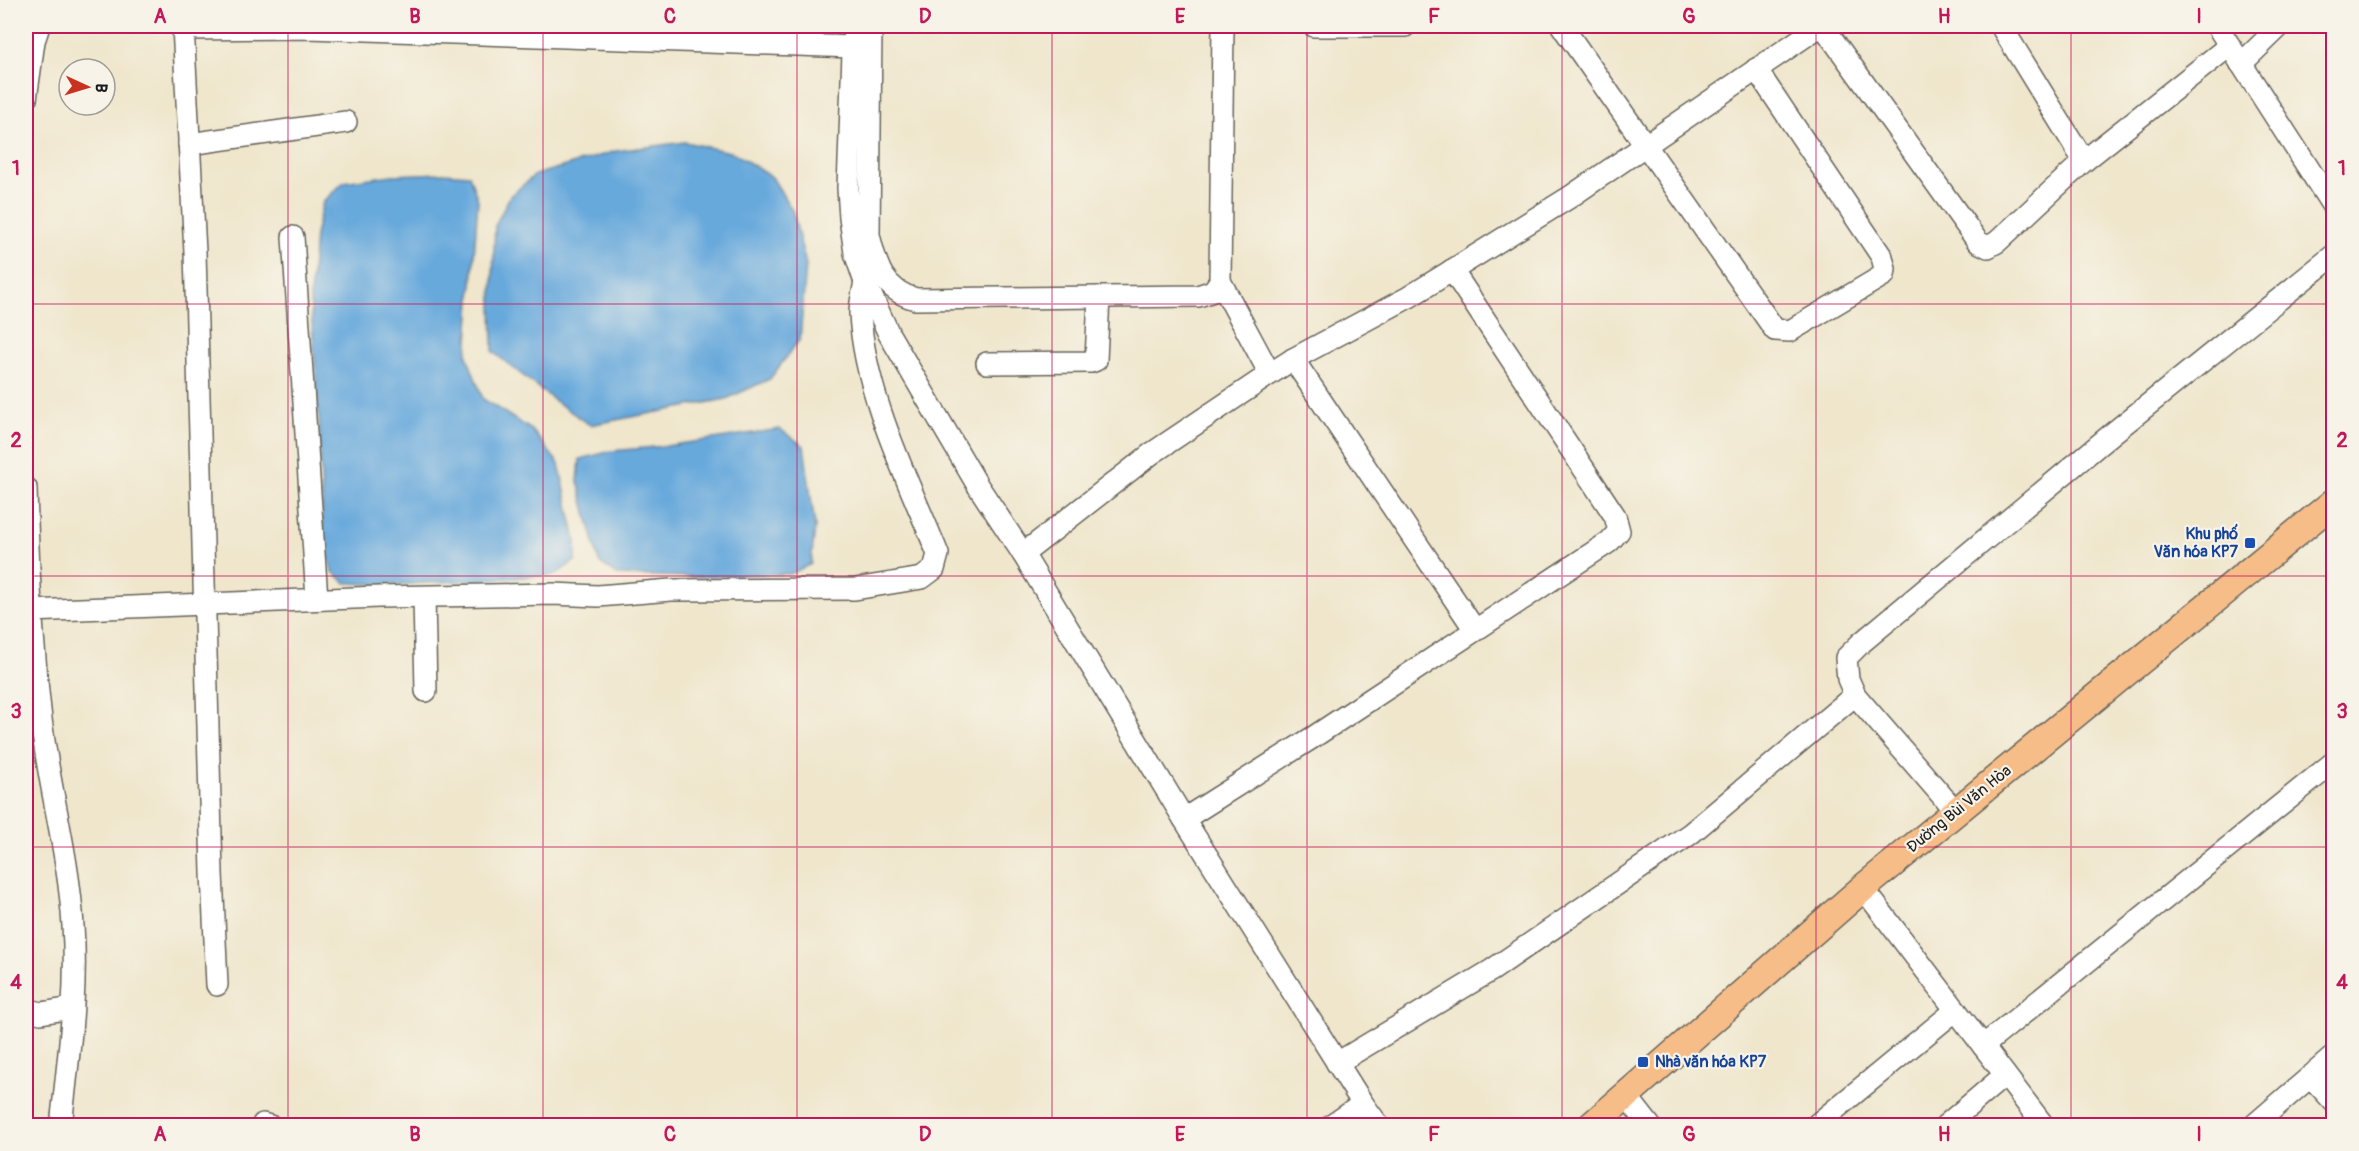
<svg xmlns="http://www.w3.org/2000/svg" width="2359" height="1151" font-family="Pangolin,sans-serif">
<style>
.water{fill:#68a9dc;stroke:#42627c;stroke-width:1.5}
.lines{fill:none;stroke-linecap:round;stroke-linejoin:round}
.minor-casing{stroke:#66635a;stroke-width:24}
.major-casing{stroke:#66635a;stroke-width:30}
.minor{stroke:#fff;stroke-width:21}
.major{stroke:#f7bd88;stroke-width:27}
.grid{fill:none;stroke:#c2185b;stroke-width:1.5;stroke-opacity:0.55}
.transit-dot{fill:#1a4fb4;stroke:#f7f3e8;stroke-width:2}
.labels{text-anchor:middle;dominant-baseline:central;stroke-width:4.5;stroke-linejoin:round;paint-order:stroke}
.transit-label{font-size:16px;font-weight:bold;fill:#164399;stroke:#f7f3e8;text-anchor:end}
.street-label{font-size:16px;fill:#1c1c1c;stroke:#f7f3e8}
.neatline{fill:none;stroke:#c2185b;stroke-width:2}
.grid-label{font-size:20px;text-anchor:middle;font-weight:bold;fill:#c2185b}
</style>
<rect width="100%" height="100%" fill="#f7f3e8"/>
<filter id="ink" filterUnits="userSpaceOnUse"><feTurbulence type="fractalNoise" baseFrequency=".0167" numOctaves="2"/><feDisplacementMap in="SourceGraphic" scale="12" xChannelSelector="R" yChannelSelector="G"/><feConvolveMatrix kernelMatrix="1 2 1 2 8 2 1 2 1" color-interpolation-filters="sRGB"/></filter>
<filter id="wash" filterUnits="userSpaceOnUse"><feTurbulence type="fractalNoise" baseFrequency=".008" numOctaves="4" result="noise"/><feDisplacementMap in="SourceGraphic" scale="24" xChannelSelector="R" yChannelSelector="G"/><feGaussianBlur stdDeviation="1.35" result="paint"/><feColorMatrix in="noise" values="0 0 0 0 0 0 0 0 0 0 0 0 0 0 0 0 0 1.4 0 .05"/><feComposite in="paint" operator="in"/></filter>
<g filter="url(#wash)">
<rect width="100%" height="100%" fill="#efe6cc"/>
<g class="water">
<path d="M685,142L734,153L772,177L793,212L806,265L800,339L770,379L726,399L590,425L555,401L493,352L492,300L495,226L510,196L535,175L616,151Z"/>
<path d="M443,173L469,175L478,200L467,356L483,399L532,430L559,464L576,541V560L555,575L393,585L346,583L332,571L323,537L319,417L310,297L315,235L323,202L344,182L392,175Z"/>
<path d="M780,429L804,446L815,526L811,564L790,574L694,577L617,575L599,562L578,481L580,459L612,451L666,446Z"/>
</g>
</g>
<g filter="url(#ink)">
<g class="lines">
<g class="minor-casing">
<g id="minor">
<path d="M183,26L195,252L212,873L217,985"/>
<path d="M854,26L848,188L850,218L855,253L865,282L889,334L978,486L1023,554L1184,819L1363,1104L1379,1126"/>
<path d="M871,26L869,235C876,265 883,291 916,299L1198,296L1213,291L1220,281L1223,26"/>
<path d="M1314,26H1405"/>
<path d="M1562,26L1775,330L1790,331L1884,275L1885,269L1882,257L1756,69"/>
<path d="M1823,26L1978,242L1988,247L1997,242L2084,161L2229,46"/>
<path d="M2001,26L2084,161"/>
<path d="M2217,26L2334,208"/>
<path d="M184,29L309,28L853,47"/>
<path d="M2241,64L2280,26"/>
<path d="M26,99L34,41L39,26"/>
<path d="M189,144L346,122"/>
<path d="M293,237L317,599"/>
<path d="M1220,281L1270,374"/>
<path d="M1293,359L1475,630"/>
<path d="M987,363L1091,362L1096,360L1099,297"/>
<path d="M26,488C28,565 32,642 41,719C49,788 69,856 73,926C78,992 68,1060 61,1126"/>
<path d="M1023,554L1151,454L1270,374L1293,359L1409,297L1570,197L1820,26"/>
<path d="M424,597L426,691"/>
<path d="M30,611L379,597L553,594L598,596L671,590L855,589L922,578L934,569L938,554C908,480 864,394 860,313C860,303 863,292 865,282"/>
<path d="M1956,812L1855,695L1848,679L1846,658L1861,643L2113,433L2334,255"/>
<path d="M1184,819L1315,736L1609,542L1619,531L1615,516L1452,270"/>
<path d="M1863,888L2044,1126"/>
<path d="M26,1009L41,1013L72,1008"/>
<path d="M1983,1046L2334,762"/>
<path d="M1337,1063L1492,970L1690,834L1855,695"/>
<path d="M2311,1077L2334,1102"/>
<path d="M1625,1094L1650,1126"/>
<path d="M263,1124L270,1126"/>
<path d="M1331,1126L1363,1104"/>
<path d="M1815,1126L1956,1010"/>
<path d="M1945,1126L2005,1075"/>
<path d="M2253,1126L2334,1056"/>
</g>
</g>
<g class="major-casing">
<path id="major" d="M1591,1126L1863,888L2334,502"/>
</g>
<use href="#minor" class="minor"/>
<use href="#major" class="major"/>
</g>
</g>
<path class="grid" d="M288,26V1126M543,26V1126M797,26V1126M1052,26V1126M1307,26V1126M1562,26V1126M1816,26V1126M2071,26V1126M26,304H2334M26,576H2334M26,847H2334"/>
<g class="transit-dot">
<rect x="2244" y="537" width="12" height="12" rx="3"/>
<rect x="1637" y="1056" width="12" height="12" rx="3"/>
</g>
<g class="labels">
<g class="transit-label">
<text x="2238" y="534">Khu phố<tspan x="2238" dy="18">Văn hóa KP7</tspan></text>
<text x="1655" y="1062" text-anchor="start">Nhà văn hóa KP7</text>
</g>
<g class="street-label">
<text transform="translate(1959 809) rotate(-39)">Đường Bùi Văn Hòa</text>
</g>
</g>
<rect width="2359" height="1151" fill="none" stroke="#f7f3e8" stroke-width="66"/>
<g transform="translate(87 87) rotate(94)"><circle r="28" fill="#f7f3e8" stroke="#9f9d96" stroke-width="1.5"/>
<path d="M0-4.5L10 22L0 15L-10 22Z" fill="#c8321e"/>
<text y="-9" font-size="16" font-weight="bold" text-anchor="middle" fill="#1c1c1c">B</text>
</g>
<rect x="33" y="33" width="2293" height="1085" class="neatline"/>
<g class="grid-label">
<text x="160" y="23">A</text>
<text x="415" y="23">B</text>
<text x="670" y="23">C</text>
<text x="925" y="23">D</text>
<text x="1180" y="23">E</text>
<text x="1434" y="23">F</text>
<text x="1689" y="23">G</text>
<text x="1944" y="23">H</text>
<text x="2199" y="23">I</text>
<text x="16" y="175">1</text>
<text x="2342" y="175">1</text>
<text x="16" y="447">2</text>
<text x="2342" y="447">2</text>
<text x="16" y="718">3</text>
<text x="2342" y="718">3</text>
<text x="16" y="989">4</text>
<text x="2342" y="989">4</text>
<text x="160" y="1141">A</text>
<text x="415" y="1141">B</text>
<text x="670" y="1141">C</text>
<text x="925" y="1141">D</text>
<text x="1180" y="1141">E</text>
<text x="1434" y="1141">F</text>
<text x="1689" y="1141">G</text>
<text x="1944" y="1141">H</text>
<text x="2199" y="1141">I</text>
</g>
</svg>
